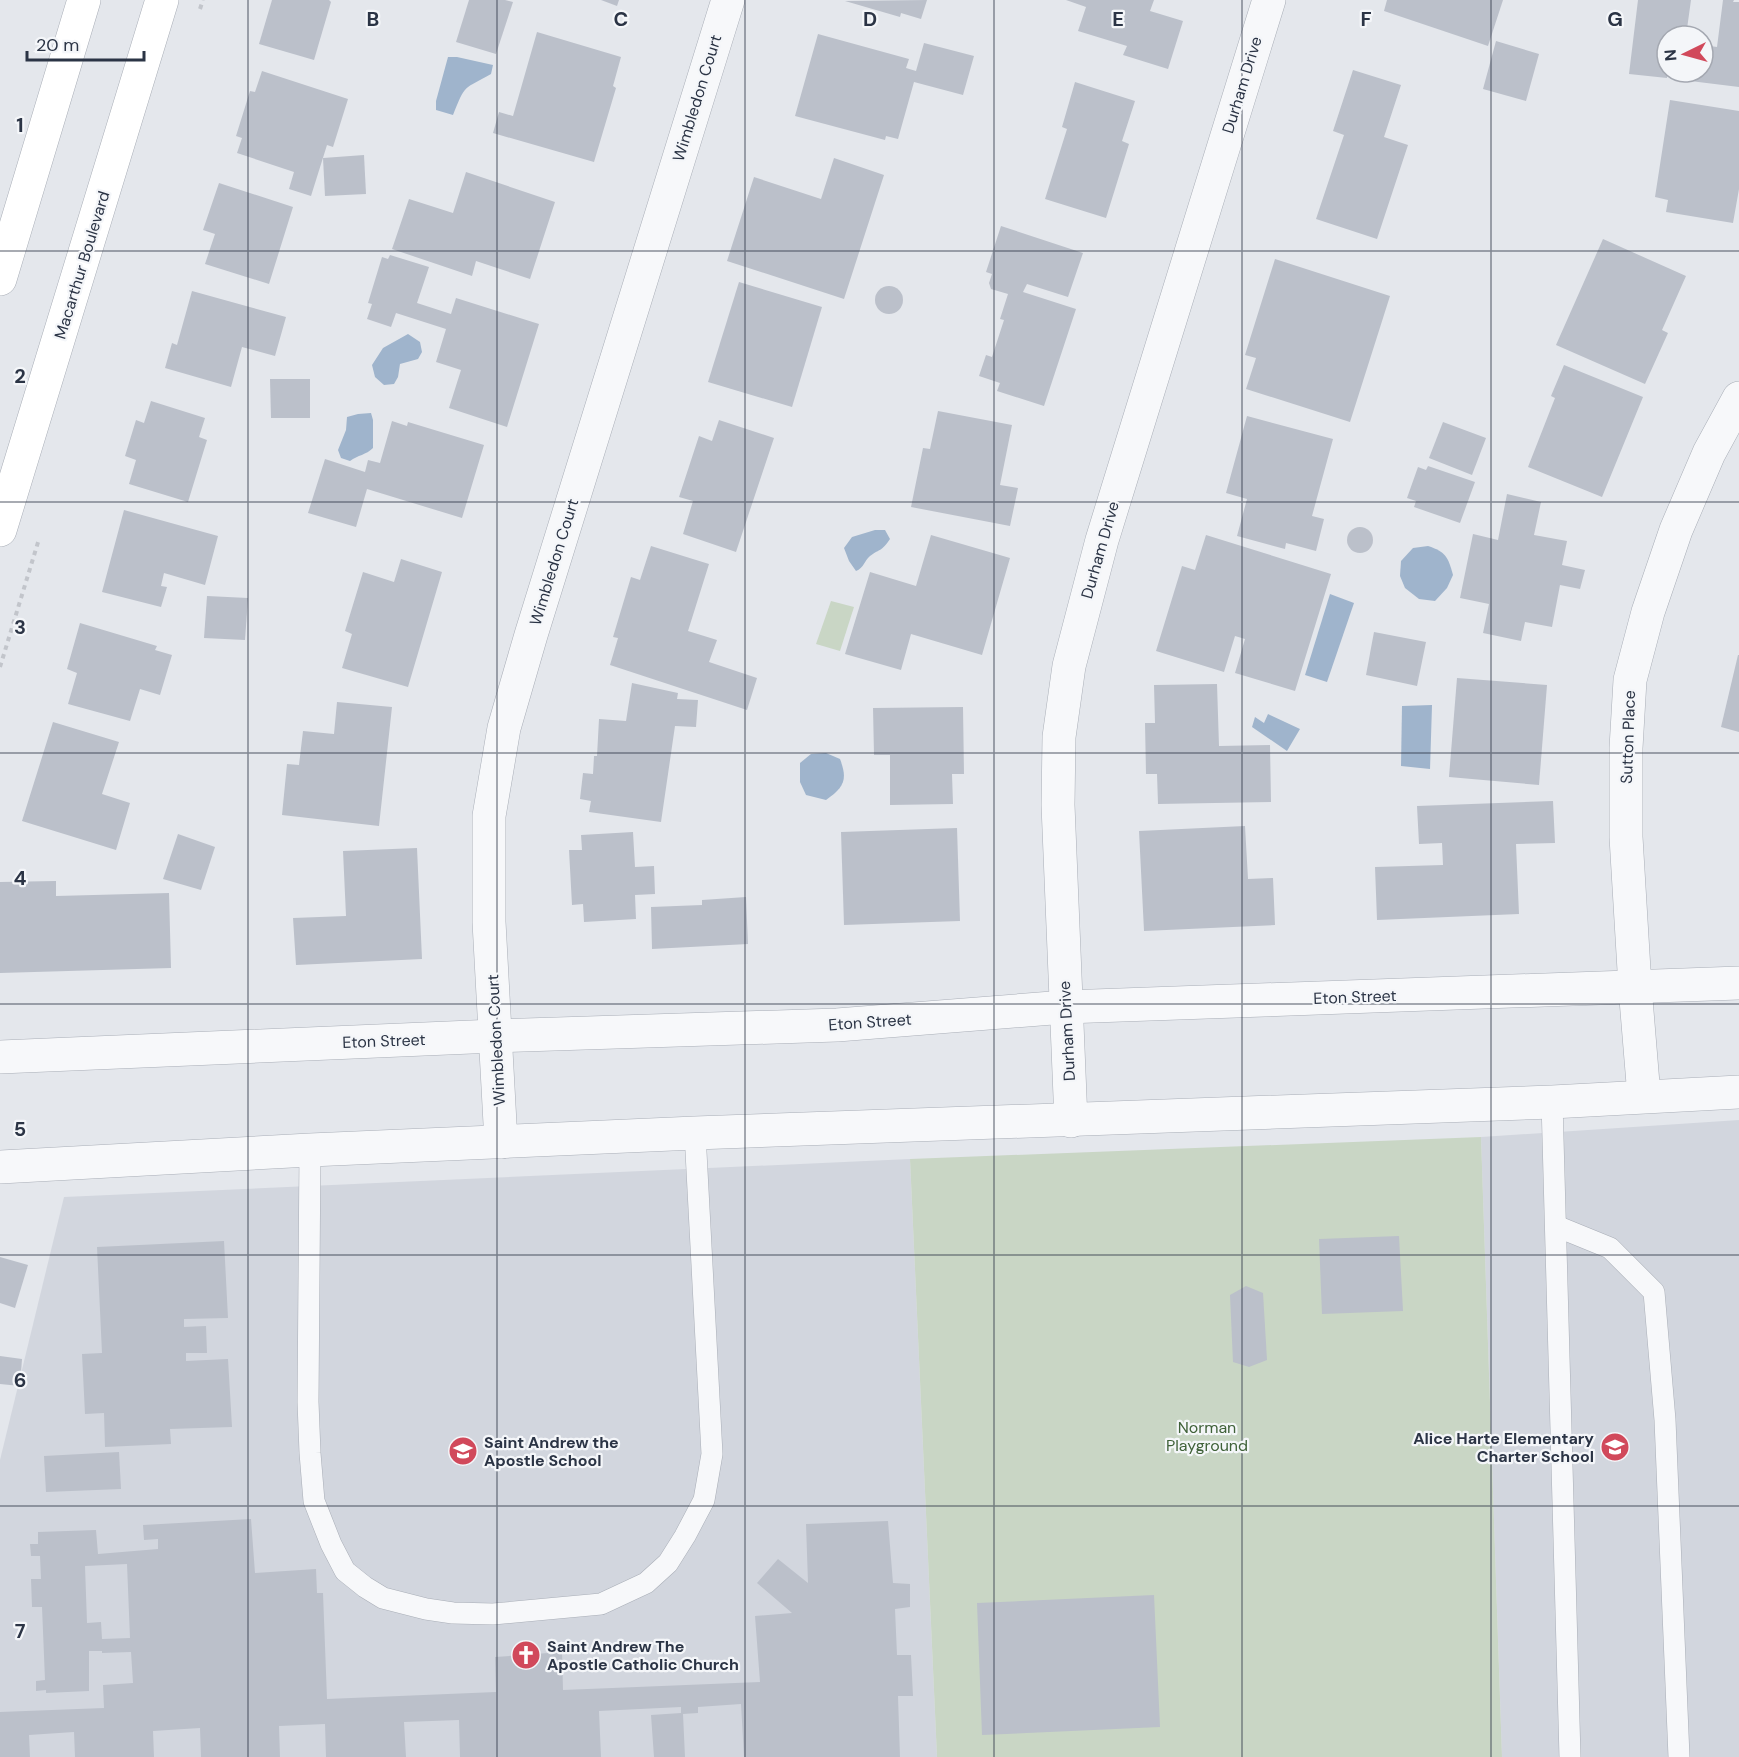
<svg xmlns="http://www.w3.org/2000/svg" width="1739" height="1757" font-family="'DM Sans',sans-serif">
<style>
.built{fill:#d2d6de}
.green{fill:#c9d6c5}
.water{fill:#9fb4cc}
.building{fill:#bbc0ca;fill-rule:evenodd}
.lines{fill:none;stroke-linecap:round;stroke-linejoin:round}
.lane-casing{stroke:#a9aeb7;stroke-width:22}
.street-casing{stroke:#a9aeb7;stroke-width:34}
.secondary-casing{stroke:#a9aeb7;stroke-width:34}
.path{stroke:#c2c5cb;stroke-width:4;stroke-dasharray:4.5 4.5;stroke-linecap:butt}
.lane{stroke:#f7f8fa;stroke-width:21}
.street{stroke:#f7f8fa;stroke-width:33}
.secondary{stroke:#fff;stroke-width:33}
.grid{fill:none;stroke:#2b3445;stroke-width:1.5;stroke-opacity:0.55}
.labels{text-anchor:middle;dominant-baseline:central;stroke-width:4.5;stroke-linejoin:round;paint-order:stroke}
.street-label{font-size:16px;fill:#2b3445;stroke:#f4f6f9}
.park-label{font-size:16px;fill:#3f6138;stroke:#f4f6f9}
.poi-label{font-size:16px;font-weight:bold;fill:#2b3445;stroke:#f4f6f9;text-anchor:start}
.grid-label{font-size:20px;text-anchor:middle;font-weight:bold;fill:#2b3445;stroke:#f4f6f9;stroke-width:4.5;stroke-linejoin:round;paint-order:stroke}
</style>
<rect width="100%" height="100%" fill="#e4e7ec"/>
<g class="built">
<path d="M1739,1120V1757H1502L1481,1137Z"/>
<path d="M910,1159L937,1757H0V1460L64,1197Z"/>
</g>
<g class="green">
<path d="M831,601L854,607L840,651L816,644Z"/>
<path d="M1481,1137L1502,1757H937L910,1159Z"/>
</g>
<g class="water">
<path d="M448,57H457L493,65L491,74C463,90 466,83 453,115L436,110V101Z"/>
<path d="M408,334L420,342L422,352L418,359L400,364L398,377L394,384L384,385L375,377L372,365L383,348Z"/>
<path d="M371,413L373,420V448C366,455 358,455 350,461L341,458L338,450L346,430L347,417L358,414Z"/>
<path d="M875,530H885L890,539C881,552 881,548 870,556C864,561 864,568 856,571L849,561L844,548L852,537Z"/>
<path d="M1428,546C1446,552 1448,557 1453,575L1447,588L1435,601L1419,599L1405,588L1400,576L1401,561L1413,548Z"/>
<path d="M1330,594L1354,603L1327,682L1305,675Z"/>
<path d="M1432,705L1430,769L1401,766L1402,706Z"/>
<path d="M1268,714L1300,729L1287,751L1252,727L1255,717L1264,723Z"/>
<path d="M826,753L840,759C848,780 844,787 826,800L806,795L800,782V763L811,754Z"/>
</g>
<g class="building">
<path d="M272,0H329L331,2L314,60L259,44Z"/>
<path d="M469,0H505L513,2L496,54L456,42Z"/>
<path d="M601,0H619L617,6Z"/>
<path d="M927,0L921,19L901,13L900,17L845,1Z"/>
<path d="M1066,0H1154L1150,11L1183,21L1168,69L1123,55L1127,46L1078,31L1086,7Z"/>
<path d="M1387,0H1503L1488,46L1384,11Z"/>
<path d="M1638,0H1691L1686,36H1667V78L1629,74Z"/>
<path d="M1723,0H1734L1733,2H1739V87L1674,79L1675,72H1703V45L1717,47Z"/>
<path d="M537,32L621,57L613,86L616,88L594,162L493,133L499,112L513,116Z"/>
<path d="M818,34L909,59L906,68L916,71L924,43L974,56L963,95L914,82L898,139L886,136L885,140L795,116Z"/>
<path d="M1496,41L1539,54L1526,101L1483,89Z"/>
<path d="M1353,70L1401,85L1384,137L1408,145L1377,239L1316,219L1344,135L1333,131Z"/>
<path d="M262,71L348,99L333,147L327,145L311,196L289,189L294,172L237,153L242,138L236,136L250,91L255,92Z"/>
<path d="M1075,82L1135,101L1122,141L1129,144L1106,218L1045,199L1067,129L1062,127Z"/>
<path d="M1670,100L1739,111V189L1733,223L1666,212L1668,200L1655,197Z"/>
<path d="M364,155L366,194L325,196L323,158Z"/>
<path d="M834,158L884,175L844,299L727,261L754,177L821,199Z"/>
<path d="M466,172L555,202L530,279L476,261L472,276L392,249L409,199L453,213Z"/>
<path d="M219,183L293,207L269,284L205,264L215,234L203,230Z"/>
<path d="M1001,226L1083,253L1068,297L1027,284L1023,292L1076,309L1044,406L997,391L1000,383L979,376L986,355L992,357L1004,320L1000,319L1008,294L991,289L989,283L992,274L986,272Z"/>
<path d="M1603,239L1686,276L1662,330L1668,333L1645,384L1556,345Z"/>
<path d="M390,255L429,267L417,303L451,314L456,298L539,324L507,427L449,408L461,370L436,362L446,329L396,313L391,327L367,319L372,304L368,303L382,257L388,259Z"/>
<path d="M1275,259L1390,296L1350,422L1246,389L1256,358L1245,355Z"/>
<path d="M739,282L822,307L792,407L708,382Z"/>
<circle cx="889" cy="300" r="14"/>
<path d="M192,291L286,317L275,356L242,347L231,387L165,368L172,343L177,345Z"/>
<path d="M1564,365L1643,397L1602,497L1528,467L1555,398L1551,396Z"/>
<path d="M270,379H310V418H271Z"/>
<path d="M151,401L205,418L199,437L207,440L188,502L129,484L136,460L125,456L136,420L144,423Z"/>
<path d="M938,411L1012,425L1000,485L1018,488L1010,526L911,507L923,448L930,449Z"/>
<path d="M1247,416L1333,439L1312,516L1324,519L1316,551L1286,543L1285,549L1237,536L1247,499L1226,493Z"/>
<path d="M719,420L774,438L736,552L683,534L693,501L679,497L699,436L712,441Z"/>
<path d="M392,421L407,426L408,422L484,445L462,518L367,489L356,527L308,513L325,459L365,472L368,460L380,463Z"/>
<path d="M1443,422L1486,438L1472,475L1429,458Z"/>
<path d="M1428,466L1475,482L1460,523L1414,507L1416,501L1407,498L1418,467L1426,470Z"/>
<path d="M1507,494L1541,502L1534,535L1567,541L1562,565L1585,570L1580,589L1560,585L1552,627L1525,622L1521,641L1483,633L1489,604L1460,598L1473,534L1498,540Z"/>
<path d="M124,510L218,536L205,585L164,573L161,586L167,587L161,607L102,592Z"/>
<circle cx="1360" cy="540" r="13"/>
<path d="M931,535L1010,558L982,655L911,634L901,670L845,654L870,572L916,586Z"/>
<path d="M1206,535L1331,574L1295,691L1235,673L1245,639L1235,636L1224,672L1156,651L1182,566L1195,570Z"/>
<path d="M651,546L709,564L688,631L717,640L709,662L757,678L747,710L610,665L618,638L613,637L631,577L640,580Z"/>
<path d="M401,559L442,572L408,687L342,668L352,634L345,631L363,572L394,582Z"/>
<path d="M207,596L248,598L245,640L204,638Z"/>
<path d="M80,623L157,646L155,650L172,655L160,695L140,689L130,721L68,704L77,673L67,669Z"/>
<path d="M1374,632L1426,642L1417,686L1366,675Z"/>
<path d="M1738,655H1739V732L1721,727Z"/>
<path d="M1457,678L1547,685L1539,785L1449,777Z"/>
<path d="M632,683L678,693L677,699L698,700L696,727L675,726L661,822L589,812L591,801L580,799L583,773L593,774L594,756H597L599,719L626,721Z"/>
<path d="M1217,684L1219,746L1270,745L1271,802L1158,804L1157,774H1146L1145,723H1155L1154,685Z"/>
<path d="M337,702L392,707L379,826L282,815L287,764L299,765L303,731L334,734Z"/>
<path d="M963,707L964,774H952L953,804L890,805V755H874L873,708Z"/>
<path d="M53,722L119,742L102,794L130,803L116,850L22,821Z"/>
<path d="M1553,801L1555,843L1516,844L1519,914L1377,920L1375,867L1443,865L1442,843L1419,844L1417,806Z"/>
<path d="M1245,826L1248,879L1273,878L1275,925L1144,931L1139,831Z"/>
<path d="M957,828L960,921L844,925L841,832Z"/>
<path d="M633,832L635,867L654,866L655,894L635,895L636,919L584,922L583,904L572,905L569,850H582L581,835Z"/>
<path d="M178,834L215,847L201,890L163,879Z"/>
<path d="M417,848L422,959L296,965L293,918L346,916L343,851Z"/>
<path d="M56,881V896L169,893L171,968L0,973V882Z"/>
<path d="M746,897L748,944L652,949L651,907L702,905V900Z"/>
<path d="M1399,1236L1403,1311L1322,1314L1319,1239Z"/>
<path d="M224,1241L228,1318L184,1319V1327L206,1326L207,1353H186V1361L228,1359L232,1427L170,1429L171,1444L105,1447L104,1413L85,1414L82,1354L102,1353L97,1247Z"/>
<path d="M0,1257L28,1265L15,1308L0,1303Z"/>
<path d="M1246,1286L1263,1293L1267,1360L1249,1367L1233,1362L1230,1295Z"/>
<path d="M0,1356L22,1359L20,1386L0,1384Z"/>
<path d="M119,1452L121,1489L46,1492L44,1456Z"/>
<path d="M251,1519L255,1573L316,1569L317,1593H323L327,1699L496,1692L495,1657L562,1652L563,1690L760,1682L755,1616L792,1613L757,1583L778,1559L808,1583L806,1524L888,1521L893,1583L910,1584V1607L895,1609L897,1655H911L913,1696H898L900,1757H744L741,1704L698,1707V1713L683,1714L685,1757H654L651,1715L681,1713V1707L599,1711L601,1757H460L459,1720L404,1722L406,1757H326L325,1724L279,1726L280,1757H201L200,1728L153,1731L154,1757H75L74,1732L29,1735L30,1757H0V1712L104,1708L103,1685L133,1683L131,1652L102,1653V1651H89V1691L46,1693V1690L36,1691V1681L45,1680L42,1607H32L31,1579H41L40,1556H31L30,1544H38V1532L96,1530L98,1554L158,1549V1539L144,1540L143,1525ZM127,1564L130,1638L102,1639L101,1622L87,1623L85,1566Z"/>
<path d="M1154,1595L1160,1727L982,1735L977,1603Z"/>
</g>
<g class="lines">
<g class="lane-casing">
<g id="lane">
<path d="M1552,1102L1570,1757"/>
<path d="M310,1150L308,1402L310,1453L314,1501L331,1544L345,1571L365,1587L383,1598L426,1609L453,1613L493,1614L601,1604L646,1583L668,1563L685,1536L704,1500L712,1454L695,1133"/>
<path d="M1556,1226L1610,1248L1654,1292L1665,1420L1679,1757"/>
</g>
</g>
<g class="street-casing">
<g id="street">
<path d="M0,1057L495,1036L837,1025L1065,1007L1739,983"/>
<path d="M1644,1096L1635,987L1626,837V748L1630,680L1648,612L1676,530L1709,453L1739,398"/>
<path d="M1071,1121L1058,805L1059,737L1069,666L1102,540L1269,0"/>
<path d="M501,1142L489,922V816L504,728L531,635L728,0"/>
<path d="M0,1167L310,1150L695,1133L1552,1102L1739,1092"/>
</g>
</g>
<g class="secondary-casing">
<g id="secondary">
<path d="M0,279L84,0"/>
<path d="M0,530L162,0"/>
</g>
</g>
<g class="path">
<path d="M200,9L203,0"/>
<path d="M0,667L39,539"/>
</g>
<use href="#lane" class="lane"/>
<use href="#street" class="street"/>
<use href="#secondary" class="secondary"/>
</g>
<path class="grid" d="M248,0V1757M497,0V1757M745,0V1757M994,0V1757M1242,0V1757M1491,0V1757M0,251H1739M0,502H1739M0,753H1739M0,1004H1739M0,1255H1739M0,1506H1739"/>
<defs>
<g id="school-disc" transform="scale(1.5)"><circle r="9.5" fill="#d1495b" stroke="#f4f6f9"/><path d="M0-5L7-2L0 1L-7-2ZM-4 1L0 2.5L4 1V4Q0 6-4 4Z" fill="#fff"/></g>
<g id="church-disc" transform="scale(1.5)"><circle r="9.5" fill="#d1495b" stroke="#f4f6f9"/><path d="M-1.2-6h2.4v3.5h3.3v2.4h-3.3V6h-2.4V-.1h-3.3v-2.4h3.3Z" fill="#fff"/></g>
</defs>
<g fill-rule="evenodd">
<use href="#school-disc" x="1615" y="1447"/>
<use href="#school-disc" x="463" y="1451"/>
<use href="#church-disc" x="526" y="1655"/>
</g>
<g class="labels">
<g class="street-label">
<text transform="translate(1242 85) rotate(-73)">Durham Drive</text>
<text transform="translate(697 98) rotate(-73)">Wimbledon Court</text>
<text transform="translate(82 265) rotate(-73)">Macarthur Boulevard</text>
<text transform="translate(1100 550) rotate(-74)">Durham Drive</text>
<text transform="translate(554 562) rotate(-73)">Wimbledon Court</text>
<text transform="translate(1628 737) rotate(-88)">Sutton Place</text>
<text transform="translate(1355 997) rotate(-2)">Eton Street</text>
<text transform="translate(870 1022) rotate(-4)">Eton Street</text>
<text transform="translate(1067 1031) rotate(-93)">Durham Drive</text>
<text transform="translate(496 1040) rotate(-93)">Wimbledon Court</text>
<text transform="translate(384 1041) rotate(-2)">Eton Street</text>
</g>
<g class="park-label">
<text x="1207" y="1427">Norman<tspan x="1207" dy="18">Playground</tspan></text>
</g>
<g class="poi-label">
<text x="1594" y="1438" text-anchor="end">Alice Harte Elementary<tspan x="1594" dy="18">Charter School</tspan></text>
<text x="484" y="1442">Saint Andrew the<tspan x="484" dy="18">Apostle School</tspan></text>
<text x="547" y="1646">Saint Andrew The<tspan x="547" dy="18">Apostle Catholic Church</tspan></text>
</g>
</g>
<g class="grid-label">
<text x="373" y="26">B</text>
<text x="621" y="26">C</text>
<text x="870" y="26">D</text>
<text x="1118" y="26">E</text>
<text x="1366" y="26">F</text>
<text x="1615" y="26">G</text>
<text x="20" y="132">1</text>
<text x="20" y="383">2</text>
<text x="20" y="634">3</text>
<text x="20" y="885">4</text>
<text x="20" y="1136">5</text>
<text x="20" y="1387">6</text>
<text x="20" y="1638">7</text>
</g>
<g transform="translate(1685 54) rotate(265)"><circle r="28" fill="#f4f6f9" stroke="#a4a8b1" stroke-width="1.5"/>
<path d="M0-4.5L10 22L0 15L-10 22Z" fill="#d1495b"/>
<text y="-9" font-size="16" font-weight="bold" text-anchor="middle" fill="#2b3445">N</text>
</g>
<path d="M27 51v9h117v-9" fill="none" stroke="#2b3445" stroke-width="3"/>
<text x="36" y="51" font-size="18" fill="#2b3445" stroke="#f4f6f9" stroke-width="4.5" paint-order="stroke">20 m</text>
</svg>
